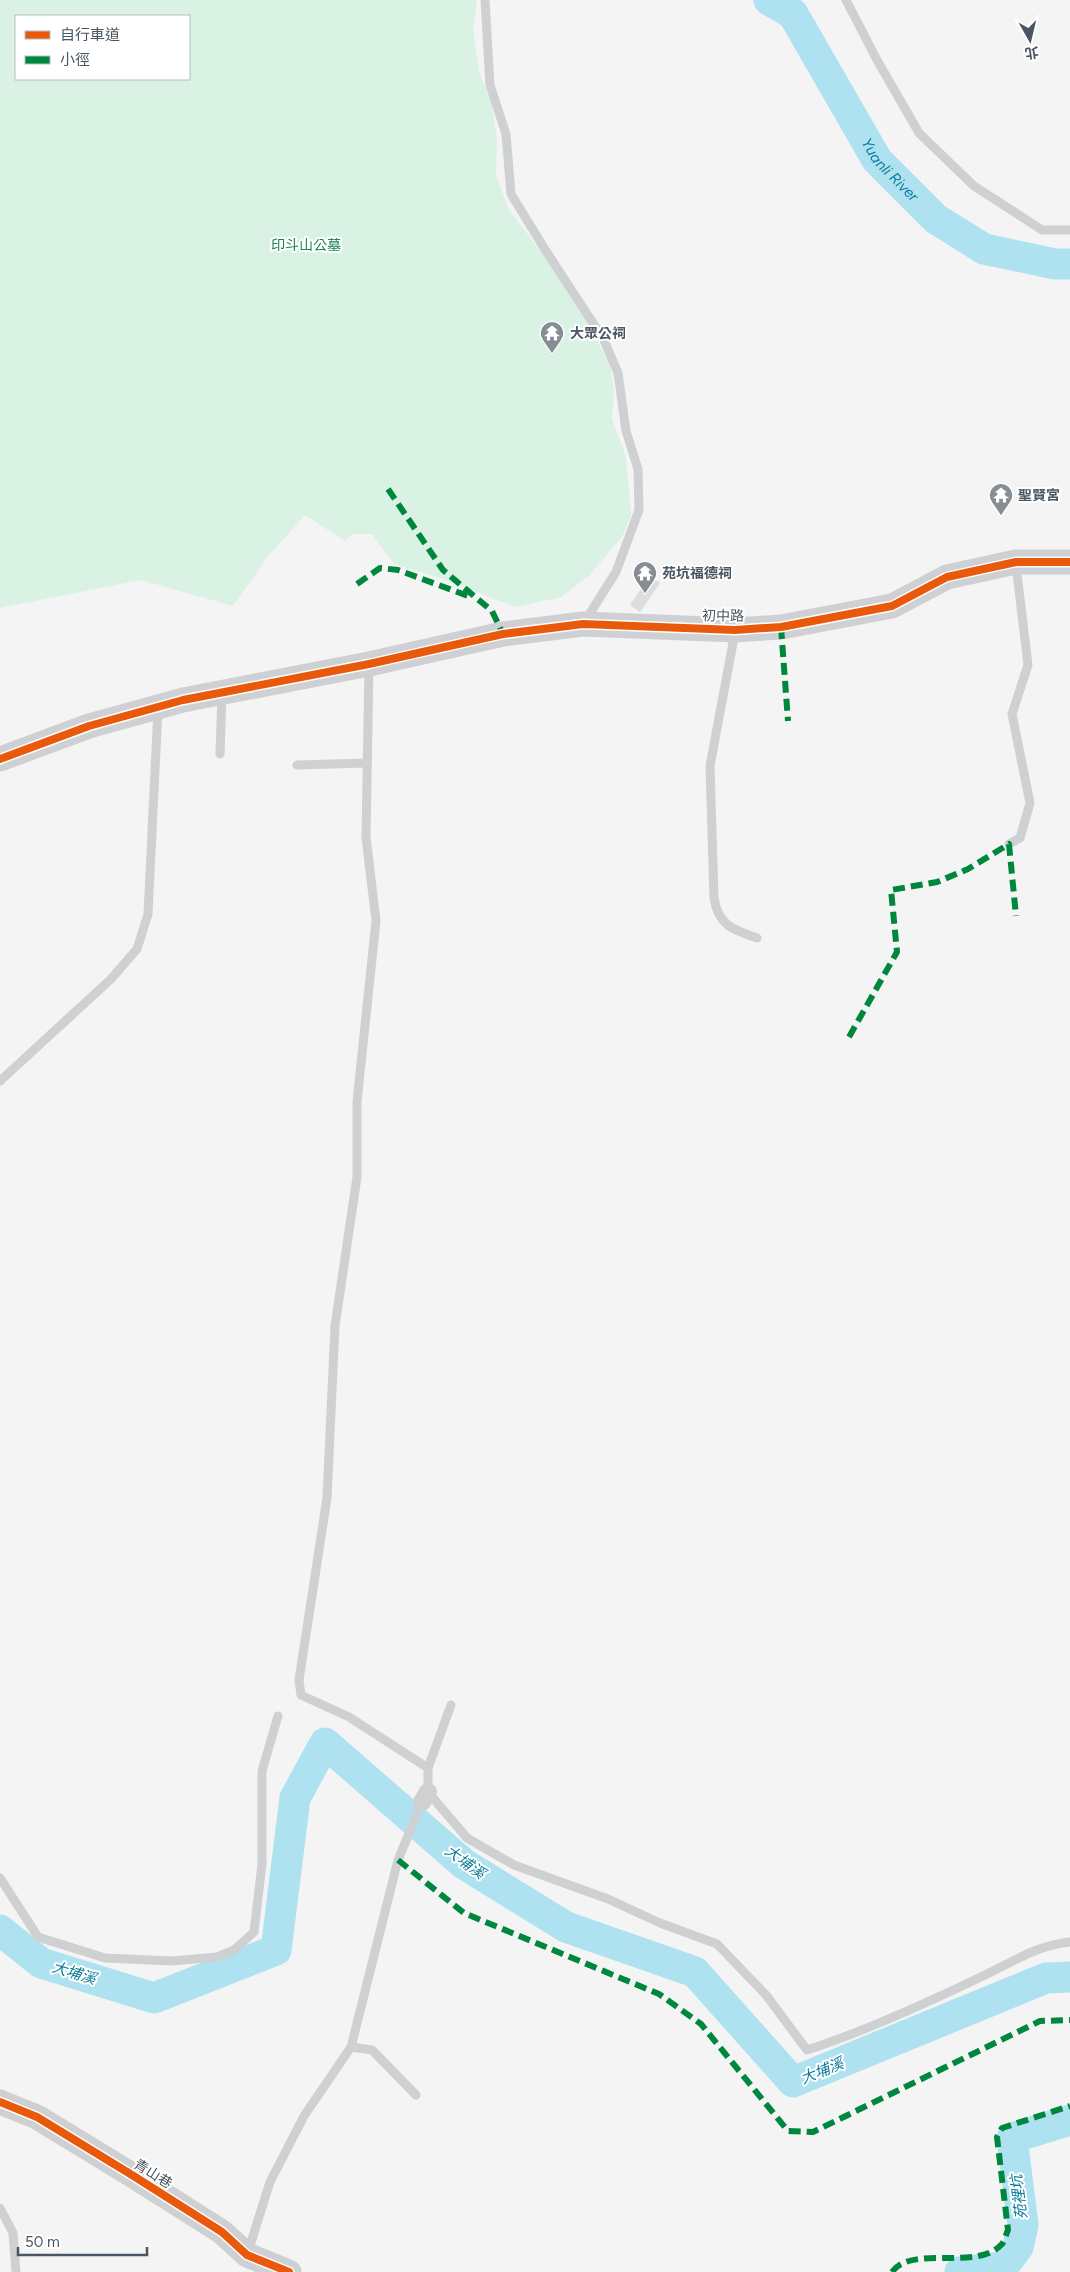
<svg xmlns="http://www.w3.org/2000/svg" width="1070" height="2272" font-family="Figtree,'Noto Sans TC',sans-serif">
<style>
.green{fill:#d9f2e3;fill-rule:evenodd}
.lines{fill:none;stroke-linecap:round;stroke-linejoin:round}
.river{stroke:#aee2f0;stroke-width:31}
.building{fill:#ddddde;stroke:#e5e6e7}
.lane{stroke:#ced0d2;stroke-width:9}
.street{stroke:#ced0d2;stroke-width:18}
.secondary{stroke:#ced0d4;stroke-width:25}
.quiet{stroke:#00873e;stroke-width:6;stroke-dasharray:12 6;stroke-linecap:butt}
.cycleway-casing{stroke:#fff;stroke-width:11}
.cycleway{stroke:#e8590c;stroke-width:8}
.labels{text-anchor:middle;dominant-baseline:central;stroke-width:4;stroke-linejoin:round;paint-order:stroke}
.park-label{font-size:14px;fill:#17864f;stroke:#fff}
.poi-label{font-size:14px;font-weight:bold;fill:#4a5661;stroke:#fff;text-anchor:start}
.street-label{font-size:14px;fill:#4a5661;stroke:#fff}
.water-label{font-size:15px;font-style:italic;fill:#0c7c9b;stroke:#fff}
</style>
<rect width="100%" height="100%" fill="#f4f4f4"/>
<path class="green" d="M0,0H477L473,30L479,71L492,106L497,139L496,175L509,210L565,283L610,364L614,391L612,419L626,457L631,515L623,535L589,576L561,597L515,607L440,578L394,564L372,534H352L345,541L305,515L269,555L233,606L141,580L0,608ZM16,16H189V79H16Z"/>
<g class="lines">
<g class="river">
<path id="s1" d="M769,0L793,14L877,160L936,219L984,249L1055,264H1070"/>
<path d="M0,1930L41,1963L154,1998L276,1950L295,1798L325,1743L464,1864L566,1927L695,1972L793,2082L1046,1978L1070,1977"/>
<path d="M960,2272L1003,2267L1018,2247L1023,2225L1012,2138L1070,2120"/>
</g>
</g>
<path class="building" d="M650,576L660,583L640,612L630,605Z"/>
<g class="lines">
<g class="lane">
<path d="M485,0L490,85L506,134L511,194L546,251L604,340L618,373L626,431L638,469L639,510L616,572L585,621"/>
<path d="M846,0L877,60L919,133L974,186L1042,230H1070"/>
<path d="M735,632L710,766L714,898C718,925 733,930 757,938"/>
<path d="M369,666L366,837L376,921L357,1102V1177L335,1326L327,1498L299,1680L301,1695L349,1717L428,1768V1792L467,1838L514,1865L608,1899L660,1923L717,1944L766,1995L807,2050C866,2031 929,2002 985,1975C1015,1961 1035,1946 1070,1942"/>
<path d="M220,754L222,694"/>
<path d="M297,765L367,763"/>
<path d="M1009,844L1020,838L1030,803L1012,714L1028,665L1016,565"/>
<path d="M0,1081L111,979L137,949L148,914L158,709"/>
<path d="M428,1768L451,1705"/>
<path d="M0,1878L38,1937L105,1958L172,1961L217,1957L234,1950L254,1932L262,1864V1771L278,1716"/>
<path d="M351,2047L372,2050L416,2095"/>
<path d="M0,2208L13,2233L16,2272"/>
<path d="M248,2252L270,2182L304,2116L351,2047L398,1860L422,1802"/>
</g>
<path class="street" d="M422,1802L428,1792"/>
<g class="secondary">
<path d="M0,759L89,726L183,700L369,664L503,634L583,624L735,630L781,627L892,606L947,577L1016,562H1070"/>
<path d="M0,2102L37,2117L132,2175L222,2232L247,2255L289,2272"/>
</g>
<g class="quiet">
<path d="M388,489L443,570L492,611L503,634"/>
<path d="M357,584L380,568L398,570L471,597"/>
<path d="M781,627L788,721"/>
<path d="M849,1037L897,952L891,890L937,882L968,869L1009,844L1016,916"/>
<path d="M398,1860L464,1913L659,1994L701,2024L788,2131L813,2132L1040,2021L1070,2020"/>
<path d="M892,2272C912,2244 977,2272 1002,2244C1005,2240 1006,2234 1008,2230L997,2137L1002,2128L1070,2106"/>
</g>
<g class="cycleway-casing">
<g id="cycleway">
<path d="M0,759L89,726L183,700L369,664L503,634L583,624L735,630L781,627L892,606L947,577L1016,562H1070"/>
<path d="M0,2102L37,2117L132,2175L222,2232L247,2255L289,2272"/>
</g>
</g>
<use href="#cycleway" class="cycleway"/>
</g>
<defs>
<g id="temple-pin" transform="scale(1.25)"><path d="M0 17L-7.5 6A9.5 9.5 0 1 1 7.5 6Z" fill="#868d94" stroke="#fff"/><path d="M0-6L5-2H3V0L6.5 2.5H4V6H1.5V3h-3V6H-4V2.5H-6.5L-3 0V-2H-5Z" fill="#fff"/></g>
</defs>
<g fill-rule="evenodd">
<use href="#temple-pin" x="552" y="333"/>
<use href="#temple-pin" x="1001" y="495"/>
<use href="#temple-pin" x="645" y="573"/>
</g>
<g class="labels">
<g class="park-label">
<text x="306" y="245">印斗山公墓</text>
</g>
<g class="poi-label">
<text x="570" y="333">大眾公祠</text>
<text x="1018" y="495">聖賢宮</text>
<text x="662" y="573">苑坑福德祠</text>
</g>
<g class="street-label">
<text transform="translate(723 616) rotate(1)">初中路</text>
<text transform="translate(153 2174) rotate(32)">青山巷</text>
</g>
<g class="water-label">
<text stroke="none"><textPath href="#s1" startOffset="212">Yuanli River</textPath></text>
<text transform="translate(465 1862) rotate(36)">大埔溪</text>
<text transform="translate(74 1973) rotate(17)">大埔溪</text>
<text transform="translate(822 2071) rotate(-22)">大埔溪</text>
<text transform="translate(1019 2197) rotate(-97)">苑裡坑</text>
</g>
</g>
<rect x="15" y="15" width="175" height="65" fill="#ffffff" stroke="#b7bbc0"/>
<rect x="25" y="31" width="25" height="8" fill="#e8590c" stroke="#b7bbc0"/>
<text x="60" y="40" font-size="15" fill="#4a5661">自行車道</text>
<rect x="25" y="56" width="25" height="8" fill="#00873e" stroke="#b7bbc0"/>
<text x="60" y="65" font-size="15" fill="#4a5661">小徑</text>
<g transform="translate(1030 40) rotate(172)" stroke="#ffffff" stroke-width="4" paint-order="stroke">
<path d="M0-4L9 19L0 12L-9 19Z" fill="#4a5661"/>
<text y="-8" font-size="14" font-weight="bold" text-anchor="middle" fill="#4a5661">北</text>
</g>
<path d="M18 2247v8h129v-8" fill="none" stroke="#4a5661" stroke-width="2.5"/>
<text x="25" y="2247" font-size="15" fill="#4a5661" stroke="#ffffff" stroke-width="4" paint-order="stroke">50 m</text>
</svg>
